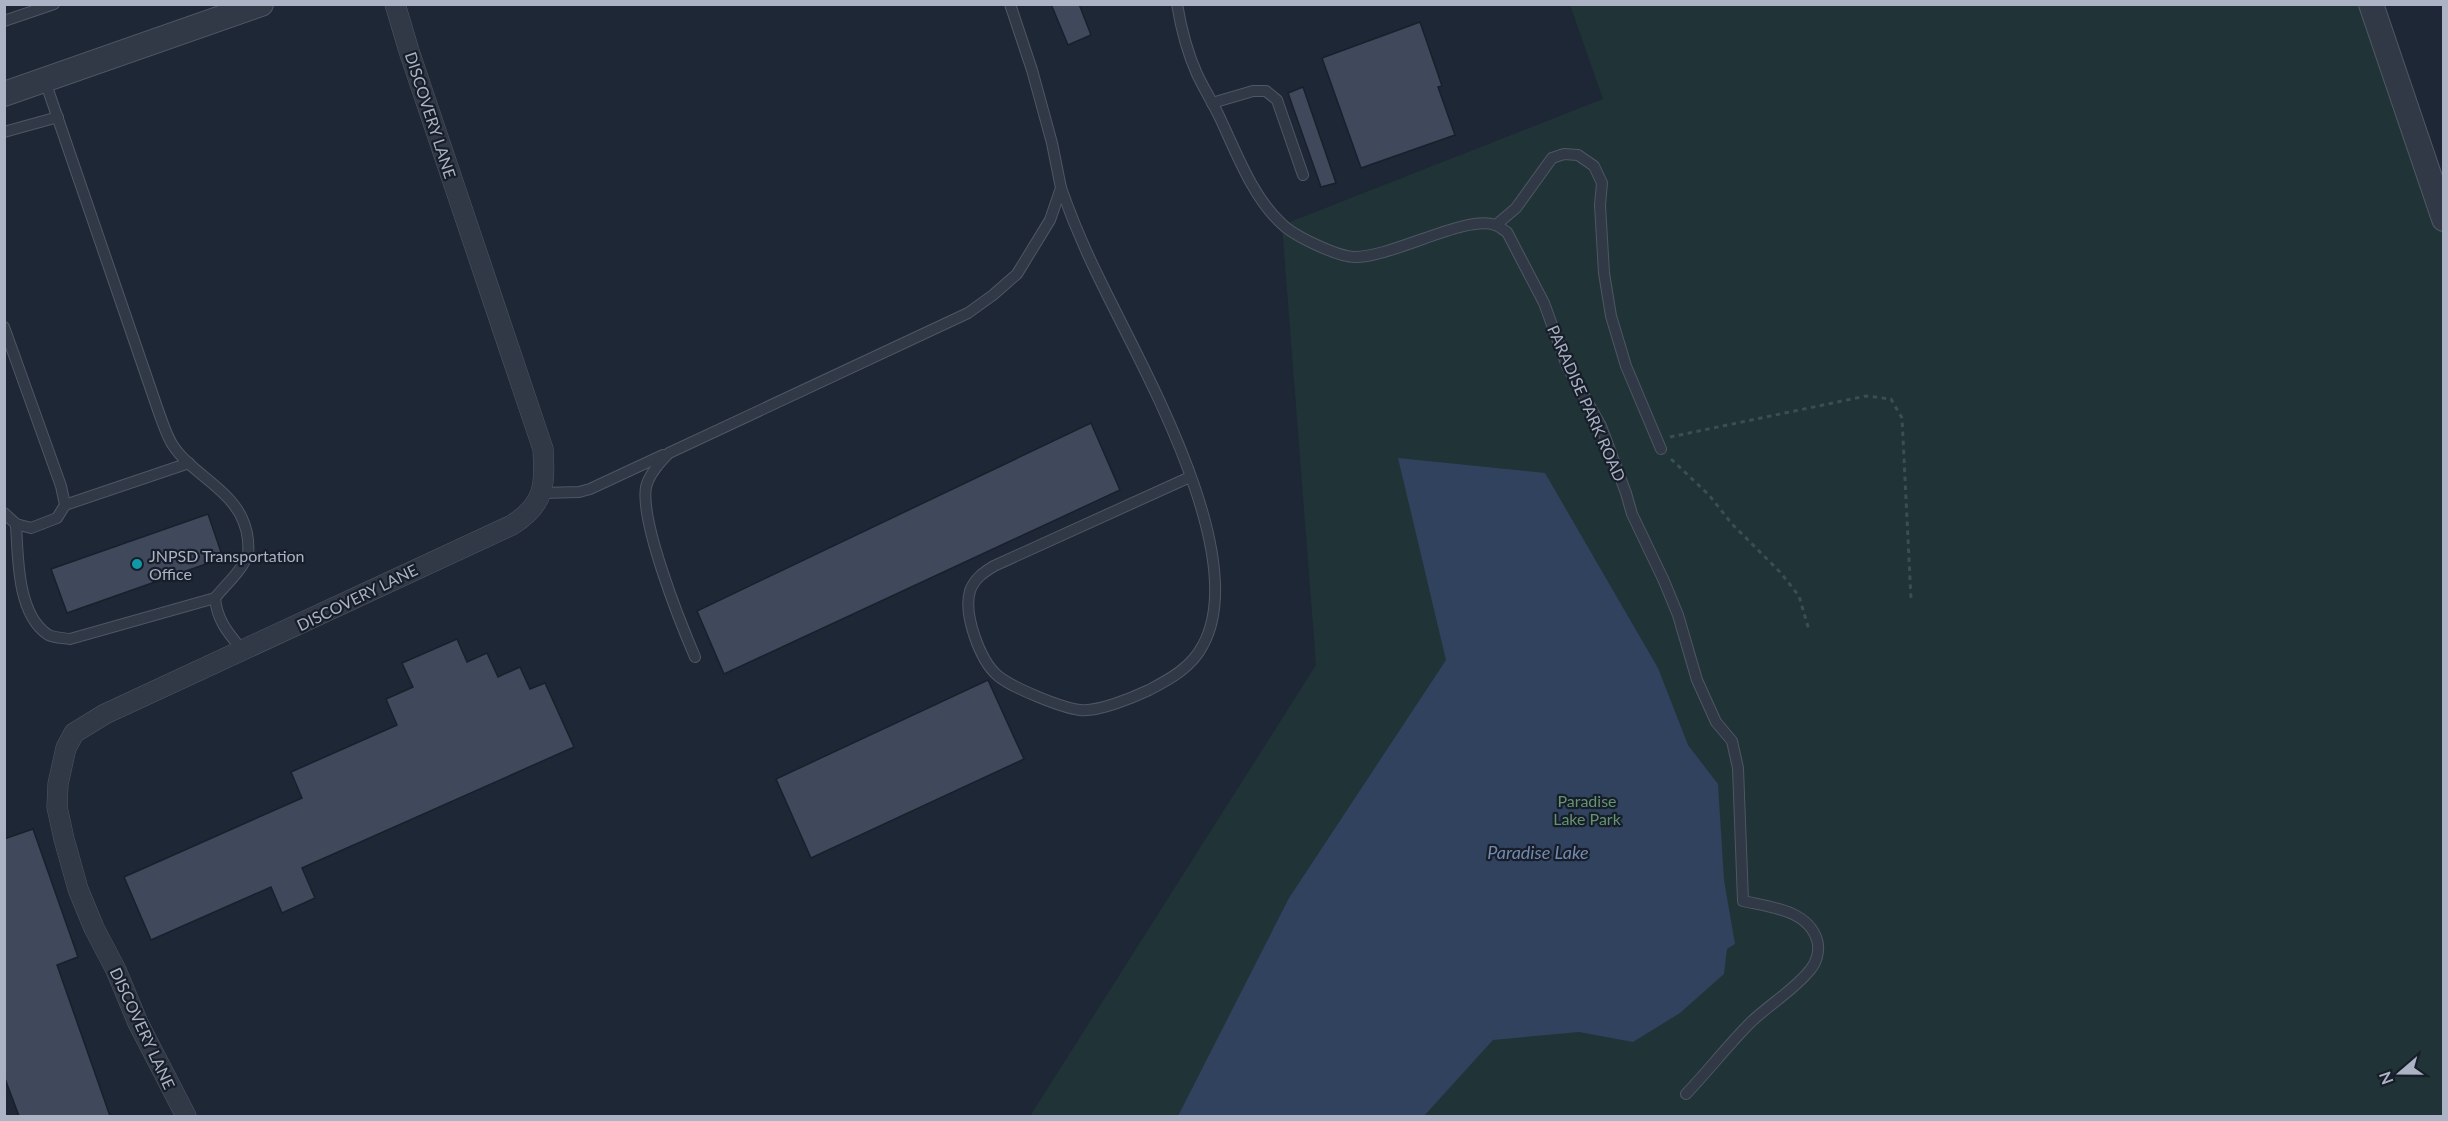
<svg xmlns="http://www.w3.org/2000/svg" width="2448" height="1121" font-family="Lato,sans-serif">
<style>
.green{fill:#203336}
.water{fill:#30425d}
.building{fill:#3f495b;stroke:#19202c;stroke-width:1.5}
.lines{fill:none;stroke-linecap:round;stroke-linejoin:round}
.service-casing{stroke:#4f5664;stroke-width:12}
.minor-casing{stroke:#4f5664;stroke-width:21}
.tertiary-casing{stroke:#4f5664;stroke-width:26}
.path{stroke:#3a4f51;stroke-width:3;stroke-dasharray:4.5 4.5;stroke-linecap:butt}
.service{stroke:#313946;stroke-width:10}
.minor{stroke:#313946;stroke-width:20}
.tertiary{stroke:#313946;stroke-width:24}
.culture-dot{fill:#0f9aa8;stroke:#171e2a;stroke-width:2}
.labels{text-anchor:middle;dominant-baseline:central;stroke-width:4.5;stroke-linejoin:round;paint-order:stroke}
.street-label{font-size:16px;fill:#abb3c4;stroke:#171e2a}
.poi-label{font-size:16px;fill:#abb3c4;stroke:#171e2a;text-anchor:start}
.park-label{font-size:16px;fill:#62946f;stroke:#171e2a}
.water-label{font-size:18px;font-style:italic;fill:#7289ad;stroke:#171e2a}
</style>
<rect width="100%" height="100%" fill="#1e2735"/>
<path class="green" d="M1570,5H2371L2443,219V1116H1030L1316,665L1282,225L1603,99Z"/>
<path class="water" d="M1398,458L1545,473L1658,668L1688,745L1718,784L1724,880L1735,944L1727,949L1724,974L1680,1013L1633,1042L1579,1032L1493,1040L1424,1116H1178L1289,898L1446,660Z"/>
<g class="building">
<path d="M1051,4H1079L1091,35L1068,45Z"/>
<path d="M1420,22L1442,86L1438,87L1455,135L1361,168L1322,58Z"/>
<path d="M1303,87L1336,183L1321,187L1288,93Z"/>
<path d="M1091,423L1120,490L724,674L697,611Z"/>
<path d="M208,514L223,558L67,613L51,569Z"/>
<path d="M457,639L467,662L487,653L498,677L520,667L530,689L545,683L574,747L302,868L315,898L282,913L271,887L151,940L124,877L302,798L291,772L397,725L386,699L413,687L402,663Z"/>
<path d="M988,680L1024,759L811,858L776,779Z"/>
<path d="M33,829L78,957L57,965L110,1116H19L4,1076V839Z"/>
</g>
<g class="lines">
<g class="service-casing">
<g id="service">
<path d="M1177,4C1181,28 1187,52 1197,74C1204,89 1213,103 1220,118C1236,152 1253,198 1282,224C1294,236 1338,257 1355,257C1393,257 1467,214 1495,225C1499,226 1503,230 1507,232L1544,303L1567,366L1601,426L1626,493L1632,514L1664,581L1678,615L1697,680L1716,722L1732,741L1738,768L1743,901C1770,907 1808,910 1817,940C1820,950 1817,962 1810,970C1794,990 1770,1004 1751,1022C1728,1045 1708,1071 1686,1094"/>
<path d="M4,21L54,4"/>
<path d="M45,81L158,410C162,421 166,434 172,444C194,479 243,491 248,540C248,545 249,550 248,554C242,571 226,584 215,598C217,621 229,634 243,651"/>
<path d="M1212,103L1253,91H1266L1277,100L1303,175"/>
<path d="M4,132L58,117"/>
<path d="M1061,188C1072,219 1085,250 1100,280C1140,364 1252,555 1203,645C1192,667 1170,679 1149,690C1132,698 1098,712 1080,710C1062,708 1010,687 997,675C980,660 963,614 970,591C974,579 984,572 994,566L1190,477"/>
<path d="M1496,225L1516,208L1552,158L1564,154L1578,155L1594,166L1602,183L1600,205L1604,273L1611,316L1626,366L1661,449"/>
<path d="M4,327L61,486L65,505L57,518L31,528L16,524L4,513"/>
<path d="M542,493L579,492L590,489L663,455"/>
<path d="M65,505L189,463"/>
<path d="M16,524C18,557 17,613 47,634C52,638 64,638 70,639L215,598"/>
<path d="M695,657C680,622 640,522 646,487C649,474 660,462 669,453L968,313L993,295L1017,274L1050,220L1061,188L1052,143L1032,70L1010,4"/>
</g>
</g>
<g class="minor-casing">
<path id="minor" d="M186,1116L138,1023L116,970L94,928L78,889L64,839L57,807L58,784L66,748L74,733L105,714L512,525C545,504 545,486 543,449L409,51L395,4"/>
</g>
<g class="tertiary-casing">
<g id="tertiary">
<path d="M2371,4L2444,219"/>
<path d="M4,94L261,4"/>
</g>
</g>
<g class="path">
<path d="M1670,437L1847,400L1866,396L1891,399L1902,418L1911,599"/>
<path d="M1671,459L1709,495L1732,524L1780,572L1799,596L1809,630"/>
</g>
<use href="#service" class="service"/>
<use href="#minor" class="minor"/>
<use href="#tertiary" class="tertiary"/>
</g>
<circle class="culture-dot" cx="137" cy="564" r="6"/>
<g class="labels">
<g class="street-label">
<text transform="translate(431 115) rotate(72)">DISCOVERY LANE</text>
<text transform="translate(1587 403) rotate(66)">PARADISE PARK ROAD</text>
<text transform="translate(357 597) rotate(-26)">DISCOVERY LANE</text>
<text transform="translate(143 1028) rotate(65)">DISCOVERY LANE</text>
</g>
<g class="poi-label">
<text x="149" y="555">JNPSD Transportation<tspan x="149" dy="18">Office</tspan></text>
</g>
<g class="park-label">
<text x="1587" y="800">Paradise<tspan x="1587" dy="18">Lake Park</tspan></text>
</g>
<g class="water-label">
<text x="1538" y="852">Paradise Lake</text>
</g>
</g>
<rect width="2448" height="1121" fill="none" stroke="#abb3c4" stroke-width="12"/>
<g transform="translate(2400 1073) rotate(250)" stroke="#171e2a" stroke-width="4.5" paint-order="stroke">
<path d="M0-4.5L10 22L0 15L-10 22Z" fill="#abb3c4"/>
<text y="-9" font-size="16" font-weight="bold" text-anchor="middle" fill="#abb3c4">N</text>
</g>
</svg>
